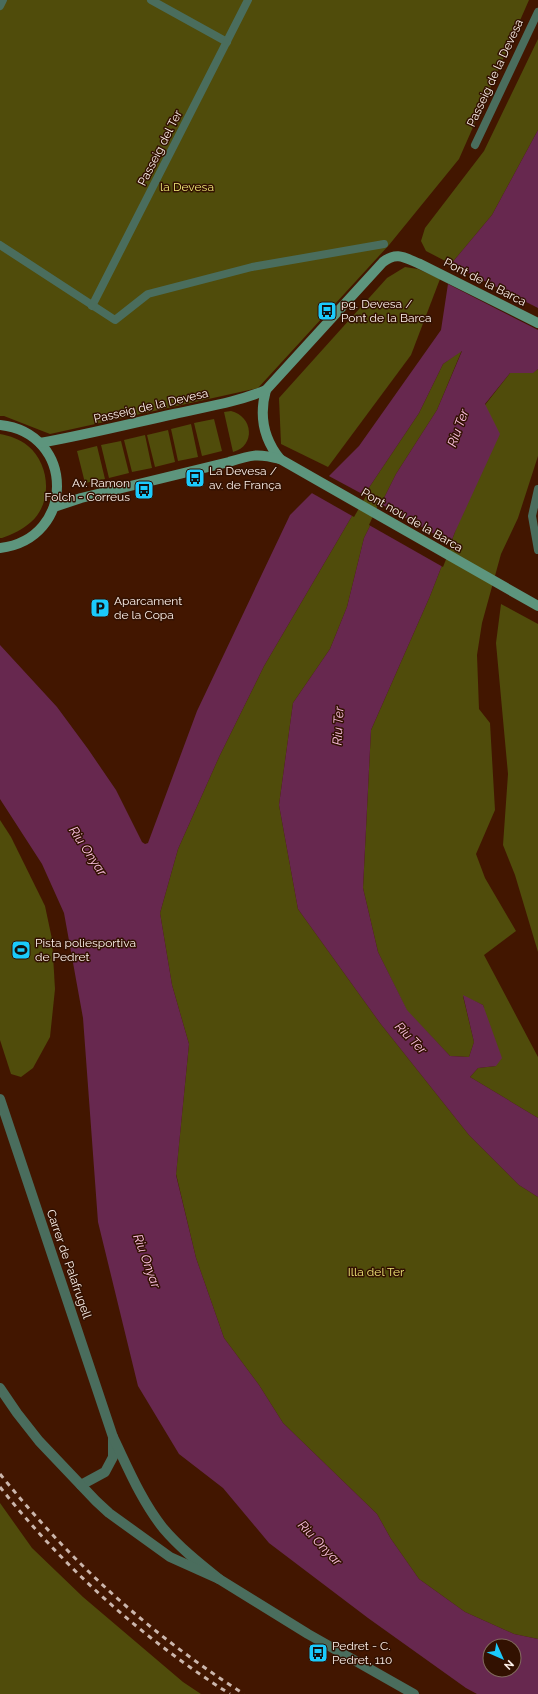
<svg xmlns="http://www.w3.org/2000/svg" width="538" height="1694" font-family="Raleway,sans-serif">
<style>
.green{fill:#504c0b}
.water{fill:#67284f;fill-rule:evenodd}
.pier{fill:#421600}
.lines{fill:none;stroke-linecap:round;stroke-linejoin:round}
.pedestrian{stroke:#4a6d5d;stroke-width:8}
.minor{stroke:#4a6d5d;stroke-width:10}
.tertiary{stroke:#4a6d5d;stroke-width:10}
.secondary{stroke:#5d957d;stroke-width:10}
.rail{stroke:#cbb6ac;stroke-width:3;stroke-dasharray:5 5;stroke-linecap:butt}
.labels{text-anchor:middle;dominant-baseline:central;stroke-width:3;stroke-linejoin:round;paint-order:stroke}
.street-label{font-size:12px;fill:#fdf1eb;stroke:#321101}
.park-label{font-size:12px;fill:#efe677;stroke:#321101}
.poi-label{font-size:12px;fill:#fdf1eb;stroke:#321101;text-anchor:start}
.water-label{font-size:13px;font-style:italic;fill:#fcc0e1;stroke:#321101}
</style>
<rect width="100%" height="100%" fill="#421600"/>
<g class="green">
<path d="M0,0H529L459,159L389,245L258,388L50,434L4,416H0Z"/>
<path d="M538,39V130L492,215L451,264L426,251L421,241L425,228L484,151Z"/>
<path d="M405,267L418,269L440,279L411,355L328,467L281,444L279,398L387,278Z"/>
<path d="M462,350L437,410L396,474L364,538L347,607L330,649L293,703L279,805L298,909L380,1023L469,1135L519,1185L538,1197V1639L514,1634L465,1612L419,1579L391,1539L377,1514L283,1423L259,1385L224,1338L196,1258L176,1174L189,1044L172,985L160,913L178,849L219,757L264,666L366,492L419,413L443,364Z"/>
<path d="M538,369V456L518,518L501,554L482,623L477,655L479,709L490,723L495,810L476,854L485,878L516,931L484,955L538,1057V1118L470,1077L478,1068L496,1066L483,1005L463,996L474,1042L469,1057L450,1056L407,1011L378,952L363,888L371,730L430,596L455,532L485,405L510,373H532Z"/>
<path d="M231,411C253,416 256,446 233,452L224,412Z"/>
<path d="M214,419L222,451L202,456L194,423Z"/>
<path d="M191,424L198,457L178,461L171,429Z"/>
<path d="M168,430L175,462L155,467L147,435Z"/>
<path d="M0,434C10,436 20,439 28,446C50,464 53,503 31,522C22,530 13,534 2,538H0Z"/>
<path d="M145,435L152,468L132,472L124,440Z"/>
<path d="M121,441L129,473L109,478L101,445Z"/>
<path d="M97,446L105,479L85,483L77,451Z"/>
<path d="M501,604L538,624V952L515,875L503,845L508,774L496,643Z"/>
<path d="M0,820L11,837L45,906L52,939L55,989L50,1037L33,1068L21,1077L11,1074L0,1040Z"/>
<path d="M0,1503L32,1548L83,1597L183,1682L201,1694H0Z"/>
</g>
<path class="water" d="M538,130V369L533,373H510L485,404L500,434L455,532L430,596L371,730L363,888L378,952L407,1010L450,1056L469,1057L474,1042L463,995L483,1005L502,1058L496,1066L478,1068L470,1077L538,1118V1197L519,1185L469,1135L380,1023L298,909L279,805L293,703L330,649L347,607L364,538L396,474L437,410L462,351L443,364L419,413L366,492L264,666L219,757L178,849L160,913L172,985L189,1044L176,1175L196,1258L224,1338L259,1385L283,1423L377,1514L391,1539L419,1579L465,1612L514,1634L538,1639V1694H477L466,1688L368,1618L269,1543L223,1488L179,1454L138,1386L98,1222L83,1018L64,913L42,864L0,799V645L57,707L88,749L116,790L142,842L145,844L148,843L197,711L290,515L359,446L441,330L451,264L492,215ZM490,1646H514V1670H490Z"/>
<g class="pier">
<path d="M449,263L538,308V330L446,283Z"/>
<path d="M327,475L366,496L354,517L310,492Z"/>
<path d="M379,503L452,544L443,567L369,525Z"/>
</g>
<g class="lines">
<g class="pedestrian">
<path d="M151,0L227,42"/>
<path d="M0,6L3,0"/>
<path d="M475,145L538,12"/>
<path d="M0,245L115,320L148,294L252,267L384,244"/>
<path d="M92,306L248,0"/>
<path d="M538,489L532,516L538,550"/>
</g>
<path class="minor" d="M81,1485L105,1472L113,1457V1437"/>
<g class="tertiary">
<path d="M0,1099L113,1437C128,1468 141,1500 163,1528C179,1547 199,1563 219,1579"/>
<path d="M0,1388L17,1413L39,1441L96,1501L109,1513L170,1557L219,1579L308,1634L414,1694"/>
</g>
<g class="secondary">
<path d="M266,390C259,415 263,438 280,459"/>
<path d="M0,425C76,433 76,539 0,548"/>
<path d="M40,443C85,435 129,424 174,414C205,407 238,402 266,390L383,262C397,251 405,258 420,264L538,323"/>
<path d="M54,507L81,498L229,462C251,455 257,453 280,459L538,606"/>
</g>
<g class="rail">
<path d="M0,1474C72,1563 147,1632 244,1694"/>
<path d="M0,1487C64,1568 143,1639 230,1694"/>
</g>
</g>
<defs>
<g id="bus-square" transform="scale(1)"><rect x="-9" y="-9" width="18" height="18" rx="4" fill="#1bcafc" stroke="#321101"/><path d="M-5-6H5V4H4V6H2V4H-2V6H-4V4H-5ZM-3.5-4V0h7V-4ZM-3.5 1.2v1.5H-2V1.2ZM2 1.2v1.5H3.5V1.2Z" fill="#111"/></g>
<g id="parking-square" transform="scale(1)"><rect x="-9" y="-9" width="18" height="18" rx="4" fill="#1bcafc" stroke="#321101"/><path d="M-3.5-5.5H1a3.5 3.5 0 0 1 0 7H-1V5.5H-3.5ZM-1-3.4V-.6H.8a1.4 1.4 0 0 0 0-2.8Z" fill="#111"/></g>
<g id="stadium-square" transform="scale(1)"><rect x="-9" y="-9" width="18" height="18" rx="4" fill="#1bcafc" stroke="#321101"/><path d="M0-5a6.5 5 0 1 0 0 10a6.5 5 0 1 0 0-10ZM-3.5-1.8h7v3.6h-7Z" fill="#111"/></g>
</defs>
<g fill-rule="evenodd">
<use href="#bus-square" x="327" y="311"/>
<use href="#bus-square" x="195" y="478"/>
<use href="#bus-square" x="144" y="490"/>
<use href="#parking-square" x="100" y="608"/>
<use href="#stadium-square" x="21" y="950"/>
<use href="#bus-square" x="318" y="1653"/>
</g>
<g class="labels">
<g class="street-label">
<text transform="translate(495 73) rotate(-65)">Passeig de la Devesa</text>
<text transform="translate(160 148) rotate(-63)">Passeig del Ter</text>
<text transform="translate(485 282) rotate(27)">Pont de la Barca</text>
<text transform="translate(151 406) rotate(-13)">Passeig de la Devesa</text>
<text transform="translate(412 520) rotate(30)">Pont nou de la Barca</text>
<text transform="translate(69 1264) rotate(71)">Carrer de Palafrugell</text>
</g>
<g class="park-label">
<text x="187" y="187">la Devesa</text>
<text x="376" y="1272">Illa del Ter</text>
</g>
<g class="poi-label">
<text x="341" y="304">pg. Devesa /<tspan x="341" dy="14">Pont de la Barca</tspan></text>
<text x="209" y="471">La Devesa /<tspan x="209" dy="14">av. de França</tspan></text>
<text x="130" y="483" text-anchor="end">Av. Ramon<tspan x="130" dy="14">Folch - Correus</tspan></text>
<text x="114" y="601">Aparcament<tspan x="114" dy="14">de la Copa</tspan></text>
<text x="35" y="943">Pista poliesportiva<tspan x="35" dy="14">de Pedret</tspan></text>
<text x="332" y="1646">Pedret - C.<tspan x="332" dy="14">Pedret, 110</tspan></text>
</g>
<g class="water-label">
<text transform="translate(458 428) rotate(-70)">Riu Ter</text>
<text transform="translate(338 726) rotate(-87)">Riu Ter</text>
<text transform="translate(88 851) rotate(56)">Riu Onyar</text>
<text transform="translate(411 1038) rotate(46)">Riu Ter</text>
<text transform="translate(147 1261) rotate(70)">Riu Onyar</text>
<text transform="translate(320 1543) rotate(46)">Riu Onyar</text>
</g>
</g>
<g transform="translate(502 1658) rotate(135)"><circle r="19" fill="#321101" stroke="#836b5f"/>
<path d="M0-3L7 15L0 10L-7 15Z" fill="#1bcafc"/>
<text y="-6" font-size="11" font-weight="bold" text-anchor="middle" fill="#fdf1eb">N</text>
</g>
</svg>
